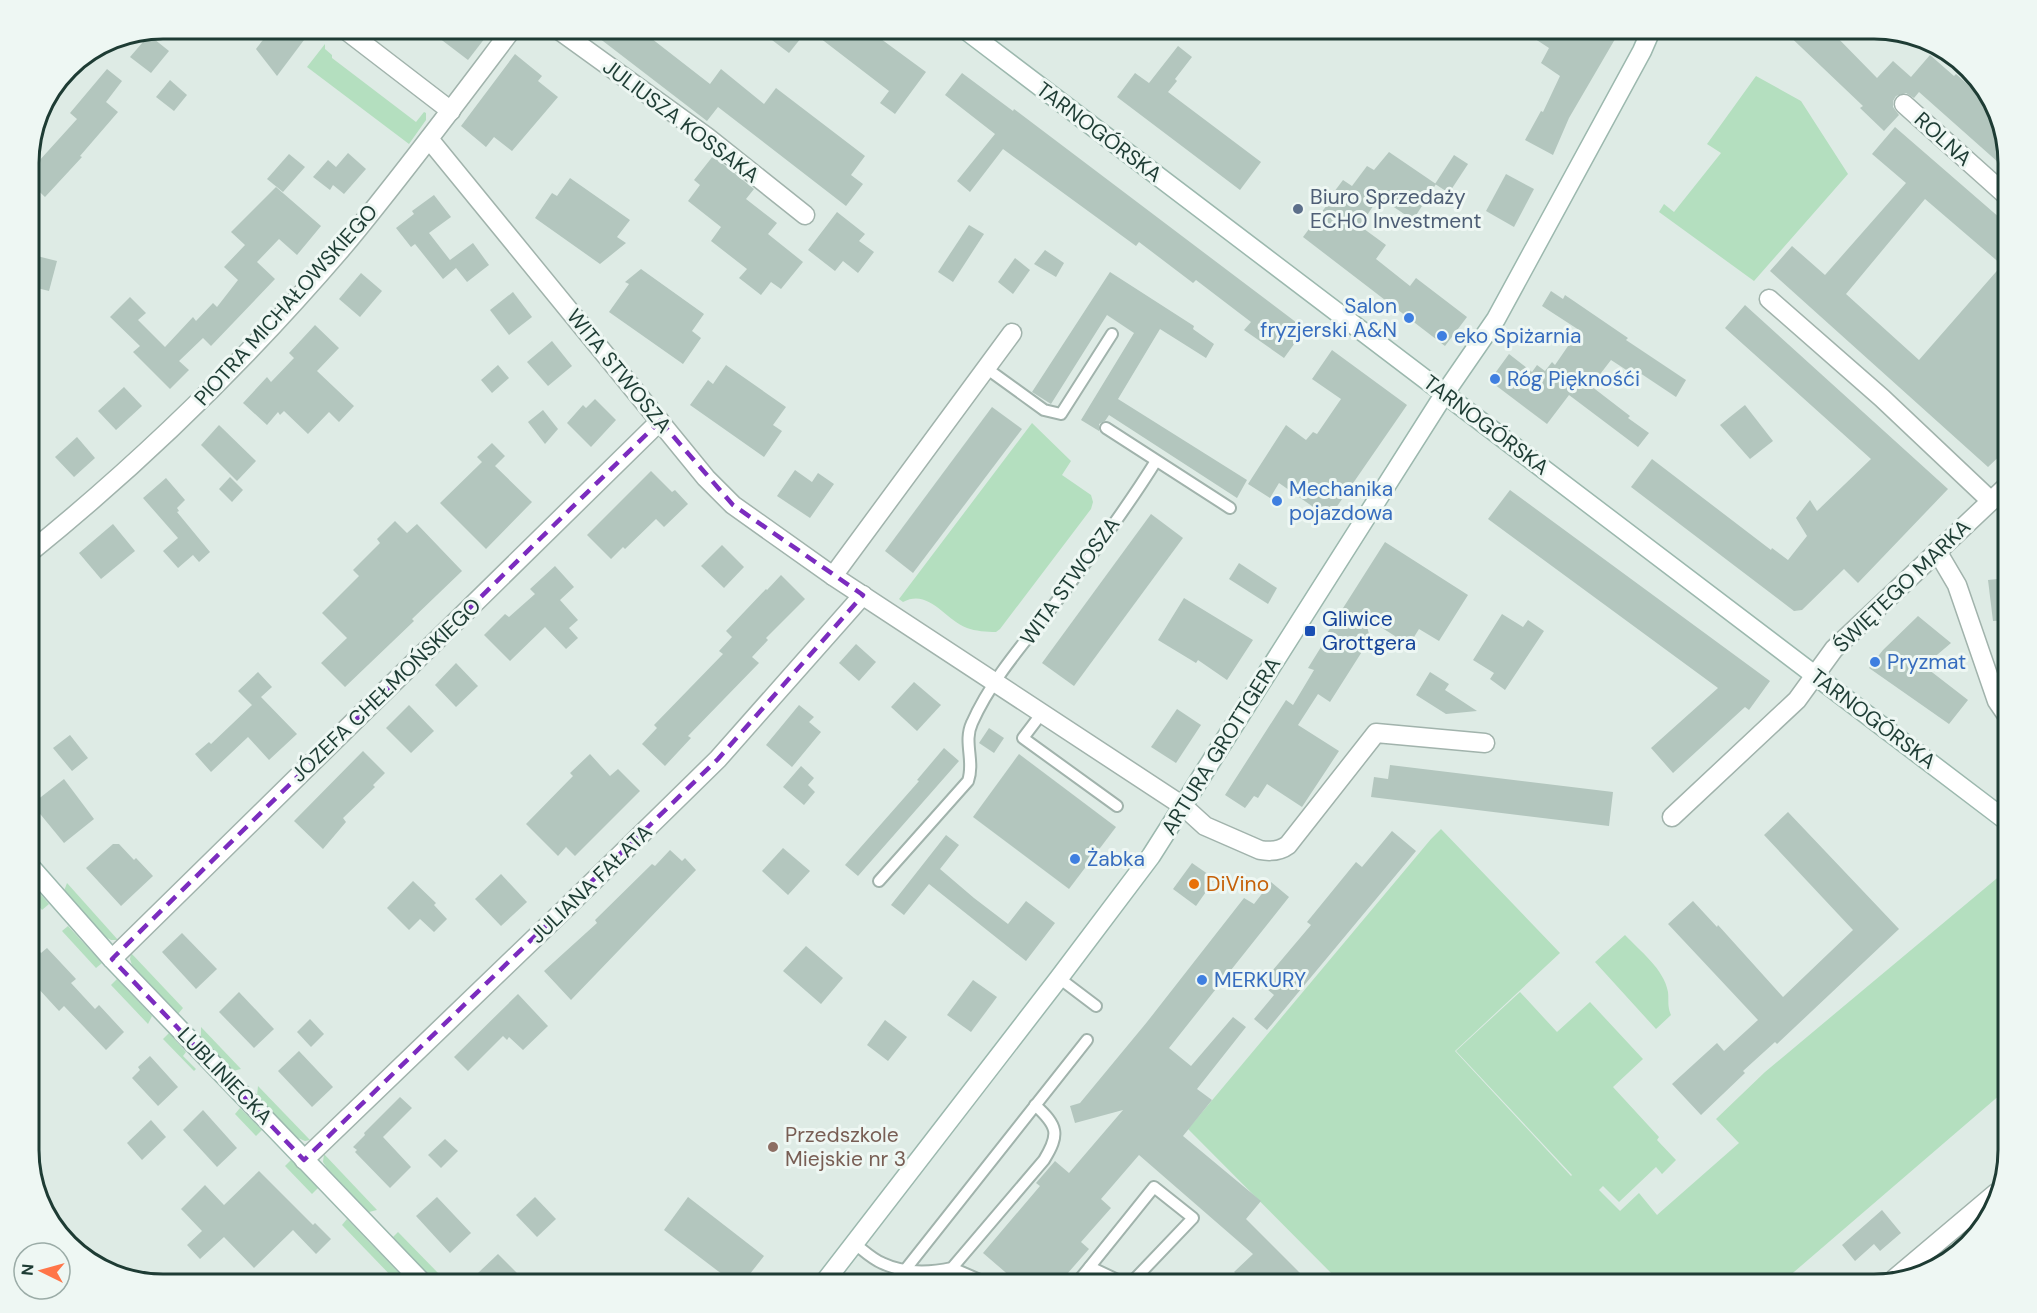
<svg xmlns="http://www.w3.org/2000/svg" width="2037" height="1313" font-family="'DM Sans',sans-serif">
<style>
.green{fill:#b4dfbf}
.building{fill:#b3c6be;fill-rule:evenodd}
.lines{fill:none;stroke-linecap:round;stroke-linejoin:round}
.lane-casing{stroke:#a1b3ac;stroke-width:14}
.street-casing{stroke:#a1b3ac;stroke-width:21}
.secondary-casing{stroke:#9cb8ae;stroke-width:21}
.lane{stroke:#fff;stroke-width:10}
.street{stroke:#fff;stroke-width:18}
.secondary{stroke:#fff;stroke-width:18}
.marked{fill:none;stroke:#7b2cbf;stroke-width:4.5;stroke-dasharray:12 8;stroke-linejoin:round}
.service-dot{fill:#5c6f8a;stroke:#eef7f3;stroke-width:2}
.shop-dot{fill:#3f7fe0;stroke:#eef7f3;stroke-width:2}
.transit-dot{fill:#1a4fb4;stroke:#eef7f3;stroke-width:2}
.food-dot{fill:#e8710a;stroke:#eef7f3;stroke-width:2}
.education-dot{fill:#8d6e63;stroke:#eef7f3;stroke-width:2}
.labels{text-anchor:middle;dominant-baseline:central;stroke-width:6;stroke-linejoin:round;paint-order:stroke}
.street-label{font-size:21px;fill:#1e3c34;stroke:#eef7f3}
.service-label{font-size:21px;fill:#4e5e75;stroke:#eef7f3;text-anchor:start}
.shop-label{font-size:21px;fill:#366cbe;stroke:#eef7f3;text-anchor:start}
.transit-label{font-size:21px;fill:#164399;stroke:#eef7f3;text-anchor:start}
.food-label{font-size:21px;fill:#c56008;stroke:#eef7f3;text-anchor:start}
.education-label{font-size:21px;fill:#785e54;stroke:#eef7f3;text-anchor:start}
.rim{fill:none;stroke:#1e3c34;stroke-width:3}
</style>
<rect width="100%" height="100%" fill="#deebe5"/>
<g class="green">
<path d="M325,44V49L332,55V58L416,122L424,112L426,113V120L409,144L307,67Z"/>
<path d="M1756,76L1801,101L1848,174L1754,281L1659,212L1664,204L1674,212L1721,153L1707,144Z"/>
<path d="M1032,423L1071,461L1062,475L1091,495L1093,502L1091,509L1000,629L996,632C987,632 975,631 967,628C945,620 929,588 903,602L899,599Z"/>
<path d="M1441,829L1560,953L1455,1051L1571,1176L1572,1175L1456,1051L1520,992L1557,1032L1590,1002L1643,1059L1613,1087L1659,1137L1657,1140L1676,1160L1662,1174L1656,1167L1619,1202L1603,1186L1599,1190L1620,1211L1639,1193L1657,1215L1739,1143L1716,1119L1765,1072L2008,869V1088L1780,1284H1342L1188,1129L1431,839Z"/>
<path d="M29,881L49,904L42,910L29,895Z"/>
<path d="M67,883L118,940H111L104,936L64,891Z"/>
<path d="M68,926L102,963L96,968L62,931Z"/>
<path d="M1625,935C1640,951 1664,969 1668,992C1669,1000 1667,1006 1671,1015L1656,1029L1595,962Z"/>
<path d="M131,953L183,1008L178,1014L132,965L130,959Z"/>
<path d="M117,979L152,1016L148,1024L111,985Z"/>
<path d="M201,1027L241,1069L233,1071L201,1037Z"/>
<path d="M169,1033L186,1052L183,1056L196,1069L194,1071L163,1039Z"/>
<path d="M258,1086L310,1140L305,1141L298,1138L257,1096Z"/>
<path d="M240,1108L262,1130L256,1136L235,1114Z"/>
<path d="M324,1154L377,1210L369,1212L327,1168L323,1162Z"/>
<path d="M291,1160L318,1188L312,1194L285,1166Z"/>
<path d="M347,1219L399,1273L396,1281L342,1225Z"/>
<path d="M398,1232L440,1275L434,1281L393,1237Z"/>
</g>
<g class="building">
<path d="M272,28H289L304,40L277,76L256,49Z"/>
<path d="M426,28H472L485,38L468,60Z"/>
<path d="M586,28H638L710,84L721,69L764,104L776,88L865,156L851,175L863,184L846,206L718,107L707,121Z"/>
<path d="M781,28H789L801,38L789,53L772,40Z"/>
<path d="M807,28H866L926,72L895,114L880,103L889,91Z"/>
<path d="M1518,28H1607L1618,34L1569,118L1553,155L1525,140L1541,111L1543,112L1560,76L1541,63L1549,48Z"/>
<path d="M1781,28H1828L1877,78L1893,61L1911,77L1930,55L1954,76L1956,74L1994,108L2008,162V171L1919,92L1914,98L1906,93L1896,96L1893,101V107L1899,115L1884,131L1860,108L1863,106Z"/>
<path d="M149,35L169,51L151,73L130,57Z"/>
<path d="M1178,46L1192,57L1175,79L1177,81L1168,92L1261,162L1240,190L1117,97L1135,73L1149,83Z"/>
<path d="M515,54L542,76L538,81L558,97L512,151L494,137L486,147L461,126Z"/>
<path d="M107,69L122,81L106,102L118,112L80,156L82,157L45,197L29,182V172L77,119L70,113Z"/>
<path d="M962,73L1013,111L1014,109L1305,329L1284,358L1244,330L1251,322L1196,280L1193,283L1139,242L1136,246L1003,149L970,192L957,181L995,134L945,95Z"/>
<path d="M170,80L187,95L174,111L156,97Z"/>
<path d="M1895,127L2008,225V448L1988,467L1770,271L1792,246L1825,275L1906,183L1872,154ZM1925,199L2002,265L1919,360L1846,294Z"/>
<path d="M1389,152L1436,184L1413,220L1379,197L1360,226L1386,245L1376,259L1410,286L1416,278L1467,317L1445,346L1303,237L1333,197L1331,196L1343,180L1352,186L1367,166L1374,170Z"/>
<path d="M348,153L366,169L344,194L333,185L330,190L313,177L328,160L336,167Z"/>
<path d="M289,154L305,167L283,192L267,179Z"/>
<path d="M1454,155L1468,164L1449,193L1435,184Z"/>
<path d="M713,156L754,189L746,199L777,223L768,234L803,262L781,289L771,282L761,295L739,278L747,269L711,241L721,227L688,201L700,185L694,180Z"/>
<path d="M1506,174L1534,189L1514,227L1486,211Z"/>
<path d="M570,178L630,220L617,237L626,243L600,264L535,218L552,193L557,196Z"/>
<path d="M276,187L321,226L297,255L279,239L257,262L275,279L211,346L203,338L179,361L189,370L170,389L133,352L140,346L110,317L130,297L146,313L138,320L165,347L193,317L196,321L213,303L217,307L238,280L224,267L245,245L231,232Z"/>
<path d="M434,195L451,217L429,233L450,260L473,243L489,265L467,282L456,268L443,279L415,244L411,247L396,228L414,214L412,211Z"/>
<path d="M837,212L865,234L859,241L874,252L858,273L843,261L835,271L808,250Z"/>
<path d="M969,225L984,234L953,282L938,272Z"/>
<path d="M1045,250L1064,263L1056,277L1034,264Z"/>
<path d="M29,254L57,261L49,291L29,286Z"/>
<path d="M1015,258L1030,270L1013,294L998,282Z"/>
<path d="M641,269L704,314L692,331L701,338L683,364L609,312L629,284L625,282Z"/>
<path d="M1110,272L1194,326L1193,329L1214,344L1206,358L1160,329L1118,399L1247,480L1237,498L1109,415L1105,421L1099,424V431L1081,420L1134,333L1107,315L1051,404L1032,392Z"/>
<path d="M361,273L382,291L360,317L339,299Z"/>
<path d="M1551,291L1563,299L1565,295L1628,338L1626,340L1686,380L1676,397L1634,369L1631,373L1611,360L1591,386L1630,416L1628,418L1649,433L1638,447L1569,395L1547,424L1494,384L1493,376L1509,354L1532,372L1537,365L1545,371L1552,362L1555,365L1579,330L1542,306Z"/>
<path d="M513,292L532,317L509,335L490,310Z"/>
<path d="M1745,305L1948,489L1858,583L1844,569L1802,610L1794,611L1631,487L1652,459L1771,550L1772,548L1788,560L1807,536L1796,518L1810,500L1817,511L1871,459L1725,328Z"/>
<path d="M315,325L339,348L317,371L354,406L339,422L329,412L308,434L284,411L280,415L278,412L267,425L243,403L267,377L271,382L294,358L289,353Z"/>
<path d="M552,341L572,366L548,386L527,362Z"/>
<path d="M1332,350L1407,405L1329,518L1279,483L1270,498L1248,484L1286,425L1306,440L1313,432L1317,434L1341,399L1312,379Z"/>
<path d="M498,365L509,378L492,393L481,380Z"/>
<path d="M726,365L786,407L773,425L782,431L764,457L690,405L708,380L713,384Z"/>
<path d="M124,387L142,406L116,430L98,411Z"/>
<path d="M595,399L616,420L591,447L567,423L583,405L586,408Z"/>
<path d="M1745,405L1773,441L1750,459L1720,425Z"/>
<path d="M992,407L1022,429L913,573L885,551Z"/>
<path d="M543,410L558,429L545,444L528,422Z"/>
<path d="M219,425L256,461L237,481L201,445Z"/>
<path d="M77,437L95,458L74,477L55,457Z"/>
<path d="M492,443L505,456L495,466L532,502L486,549L440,503L482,462L477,457Z"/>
<path d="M795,470L812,482L818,473L834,484L810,518L777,496Z"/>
<path d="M651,471L672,492L675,490L688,504L664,527L656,519L625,549L623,547L611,559L587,535Z"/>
<path d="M230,477L243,490L232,502L219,489Z"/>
<path d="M166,478L185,500L177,508L179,511L177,512L210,552L199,562L193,555L178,568L163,551L178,538L143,498Z"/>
<path d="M1510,490L1770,681L1749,710L1745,707L1673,773L1651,748L1718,688L1488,519Z"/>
<path d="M1151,514L1183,538L1074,686L1042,663Z"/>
<path d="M395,521L407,533L417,524L462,571L412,619L414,621L345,687L321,663L347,638L322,613L359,576L353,570L380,543L377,539Z"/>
<path d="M113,524L135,551L101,579L79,553Z"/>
<path d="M1385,542L1468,595L1439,641L1419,629L1409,645L1365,617L1370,639L1330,702L1318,694L1298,725L1339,751L1302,807L1267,784L1258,798L1254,796L1245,808L1225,795L1286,700L1293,705L1314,670L1308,668L1326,639L1324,638Z"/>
<path d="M722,545L744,567L724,588L701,566Z"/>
<path d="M1239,563L1277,588L1268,604L1229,579Z"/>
<path d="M555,566L574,587L560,600L578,620L569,628L578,638L566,649L545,627L510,661L484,635L505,614L509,617L535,594L530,589Z"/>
<path d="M781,575L805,599L766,638L768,640L752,657L759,663L688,736L691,738L665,766L642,744L657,728L654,725L723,654L719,651L732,637L726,631L766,589L767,590Z"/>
<path d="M2008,578V620L1993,621L1988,580Z"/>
<path d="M1184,598L1253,640L1227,680L1198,660L1196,663L1158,640Z"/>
<path d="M1502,614L1523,627L1528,620L1544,631L1505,690L1490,679L1494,673L1473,660Z"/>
<path d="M1918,616L1951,643L1924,666L1968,700L1949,724L1869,668L1883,650Z"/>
<path d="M856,644L876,662L859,681L839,663Z"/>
<path d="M456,663L478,686L456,707L435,685Z"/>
<path d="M258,672L272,687L261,697L297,734L269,760L248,737L211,772L195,754L209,742L211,744L252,705L238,691Z"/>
<path d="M1430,672L1449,684L1445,690L1477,711L1446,714L1416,695Z"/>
<path d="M914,682L941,705L917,731L891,707Z"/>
<path d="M409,705L434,731L411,753L386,728Z"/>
<path d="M799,705L814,717L809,722L821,732L792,767L766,745Z"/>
<path d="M1177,709L1201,725L1176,763L1151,747Z"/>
<path d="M989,728L1004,738L994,753L979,743Z"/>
<path d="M70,735L88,758L72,771L53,748Z"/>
<path d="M944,748L959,761L858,876L845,865L919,781L917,780Z"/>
<path d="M363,751L385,773L373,785L375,787L343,818L346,822L323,849L294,821Z"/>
<path d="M590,754L610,776L618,769L640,791L575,856L566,847L558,856L526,824L573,776L570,773Z"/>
<path d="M1019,754L1116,827L1069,889L973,817Z"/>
<path d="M1390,765L1613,792L1609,826L1371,797L1374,777L1388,779Z"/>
<path d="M801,766L814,778L808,785L815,792L804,805L783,787Z"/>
<path d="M64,779L94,819L64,843L32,804Z"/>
<path d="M1788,812L1899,929L1777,1044L1775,1042L1743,1071L1745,1073L1701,1115L1672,1084L1717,1043L1724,1051L1758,1020L1668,924L1693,901L1717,927L1718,925L1783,997L1853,930L1764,835Z"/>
<path d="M1392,831L1416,851L1267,1030L1254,1019L1274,995L1261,984L1311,925L1307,922L1356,862L1362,867Z"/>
<path d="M946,835L959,845L940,869L974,898L1008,924L1026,901L1055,923L1026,961L929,884L904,915L891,905Z"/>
<path d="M113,844H119L134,860L136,858L153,876L121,906L86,868Z"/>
<path d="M783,848L810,871L788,895L762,871Z"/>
<path d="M670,850L682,861L685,858L696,870L571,1000L544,971L597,923L595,920L652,864L655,866Z"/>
<path d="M1192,863L1215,879L1196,906L1173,889Z"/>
<path d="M501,874L527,902L501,926L475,899Z"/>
<path d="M413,881L436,903L434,905L447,919L434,932L420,919L409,930L387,908Z"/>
<path d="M1271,882L1289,897L1169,1048L1191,1066L1233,1017L1246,1027L1197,1089L1212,1100L1183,1136L1261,1201L1246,1219L1311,1284H1247L1234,1272L1253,1254L1139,1155L1101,1199L1111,1208L1081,1242L1089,1249L1060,1282L1054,1276L1047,1284H1019L983,1253L1040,1186L1036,1183L1055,1161L1069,1173L1123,1110L1075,1123L1070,1106L1080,1103L1147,1022L1244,898L1254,904Z"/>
<path d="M182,933L217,969L196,989L162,952Z"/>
<path d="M29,939L41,953L47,948L76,979L71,983L95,1009L99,1005L124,1032L106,1050L64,1006L59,1011L37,987L29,994Z"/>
<path d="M806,946L843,978L821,1004L783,971Z"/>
<path d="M973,980L997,997L971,1032L947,1015Z"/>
<path d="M239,992L274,1029L254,1048L219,1012Z"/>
<path d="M518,994L548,1026L523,1050L509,1037L507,1040L503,1036L468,1071L454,1057Z"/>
<path d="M310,1019L324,1034L311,1047L297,1032Z"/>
<path d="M885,1020L907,1037L888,1061L867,1045Z"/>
<path d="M299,1051L333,1087L312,1107L278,1071Z"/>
<path d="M150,1056L178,1087L158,1106L132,1078L140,1070L138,1067Z"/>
<path d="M400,1097L412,1108L383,1137L411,1167L390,1188L355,1152L357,1150L353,1147L365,1135L364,1133Z"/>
<path d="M203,1110L237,1148L217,1167L183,1130Z"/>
<path d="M151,1120L166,1137L142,1160L127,1143Z"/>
<path d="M445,1139L458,1151L441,1168L428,1155Z"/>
<path d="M259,1171L313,1225L315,1223L331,1239L316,1254L293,1230L254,1268L224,1237L200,1259L187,1245L202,1231L181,1209L205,1185L224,1205Z"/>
<path d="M437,1197L471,1233L450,1253L416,1216Z"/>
<path d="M535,1197L556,1219L537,1237L516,1215Z"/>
<path d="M688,1197L764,1256L742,1284H735L664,1230Z"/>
<path d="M1882,1210L1901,1233L1880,1251L1874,1244L1855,1261L1842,1245Z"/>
<path d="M498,1254L528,1284H489L478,1273Z"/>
</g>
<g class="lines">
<g class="lane-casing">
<g id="lane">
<path d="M986,368L1044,410L1061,414L1112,334"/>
<path d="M1106,428L1230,508"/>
<path d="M1042,713L1023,738L1117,806"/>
<path d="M879,881L968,781C975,761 963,742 972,723C991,680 1024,643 1053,606C1089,559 1125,511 1156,461"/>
<path d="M1059,978L1096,1006"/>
<path d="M855,1244C863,1250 872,1259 882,1263C905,1274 929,1273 952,1268L1044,1160C1060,1134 1058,1126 1035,1105"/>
<path d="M1090,1267L1126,1284"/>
<path d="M952,1268L989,1284"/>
<path d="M905,1270L1087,1040"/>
<path d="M1076,1284L1154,1187L1193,1218L1130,1284"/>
</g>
</g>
<g class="street-casing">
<g id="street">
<path d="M343,28L451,111"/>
<path d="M556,28L707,137L805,215"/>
<path d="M68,68V67"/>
<path d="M1904,104L2008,197"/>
<path d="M429,139L706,478L733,505L833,576L1183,806L1205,826L1260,850C1271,852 1280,851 1288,845L1376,733L1485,743"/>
<path d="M1769,299L1882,398L1991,501"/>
<path d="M1937,551L1957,585L1997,701L2008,717"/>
<path d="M29,553C143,461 248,358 343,247C402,176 457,102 513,28"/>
<path d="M833,576L1012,333"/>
<path d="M1672,817L1797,700L1834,649L2008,485"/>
<path d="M112,959L660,421"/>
<path d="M304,1160L568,906L718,759L863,595"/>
<path d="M1894,1279L1996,1193"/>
</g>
</g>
<g class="secondary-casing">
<g id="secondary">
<path d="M963,28L2008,822"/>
<path d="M29,865L112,959L424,1284"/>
<path d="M823,1284L1059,978L1151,856L1445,393L1496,319L1642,51L1652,28"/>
</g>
</g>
<use href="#lane" class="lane"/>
<use href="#street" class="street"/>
<use href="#secondary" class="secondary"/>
</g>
<path class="marked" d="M660,421L733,505L863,595L718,759L304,1160L112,959Z"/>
<circle class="service-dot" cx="1298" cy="209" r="6"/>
<g class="shop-dot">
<circle cx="1409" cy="318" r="6"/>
<circle cx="1442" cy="336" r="6"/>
<circle cx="1495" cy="379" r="6"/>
<circle cx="1277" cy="501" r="6"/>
<circle cx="1875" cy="662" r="6"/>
<circle cx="1075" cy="859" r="6"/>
<circle cx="1202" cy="980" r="6"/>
</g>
<rect class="transit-dot" x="1304" y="625" width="12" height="12" rx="3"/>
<circle class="food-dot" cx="1194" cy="884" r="6"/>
<circle class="education-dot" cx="773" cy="1147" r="6"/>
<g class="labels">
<g class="street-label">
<text transform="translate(681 121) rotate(37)">JULIUSZA KOSSAKA</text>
<text transform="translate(1099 132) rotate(37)">TARNOGÓRSKA</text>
<text transform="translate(1943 139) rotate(42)">ROLNA</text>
<text transform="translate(286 305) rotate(-48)">PIOTRA MICHAŁOWSKIEGO</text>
<text transform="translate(619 371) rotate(51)">WITA STWOSZA</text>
<text transform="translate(1486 425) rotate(37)">TARNOGÓRSKA</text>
<text transform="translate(1070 581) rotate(-54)">WITA STWOSZA</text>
<text transform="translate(1902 586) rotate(-44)">ŚWIĘTEGO MARKA</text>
<text transform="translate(386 690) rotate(-44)">JÓZEFA CHEŁMOŃSKIEGO</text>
<text transform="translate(1873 719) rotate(37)">TARNOGÓRSKA</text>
<text transform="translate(1221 746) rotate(-58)">ARTURA GROTTGERA</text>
<text transform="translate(591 884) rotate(-44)">JULIANA FAŁATA</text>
<text transform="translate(225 1076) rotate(46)">LUBLINIECKA</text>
</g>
<g class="service-label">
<text x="1310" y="197">Biuro Sprzedaży<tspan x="1310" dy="24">ECHO Investment</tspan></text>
</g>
<g class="shop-label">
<text x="1397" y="306" text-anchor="end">Salon<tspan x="1397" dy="24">fryzjerski A&amp;N</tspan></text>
<text x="1454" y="336">eko Spiżarnia</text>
<text x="1507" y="379">Róg Pięknośći</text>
<text x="1289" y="489">Mechanika<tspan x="1289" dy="24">pojazdowa</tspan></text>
<text x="1887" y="662">Pryzmat</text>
<text x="1087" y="859">Żabka</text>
<text x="1214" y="980">MERKURY</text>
</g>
<g class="transit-label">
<text x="1322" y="619">Gliwice<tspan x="1322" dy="24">Grottgera</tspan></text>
</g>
<g class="food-label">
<text x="1206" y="884">DiVino</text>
</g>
<g class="education-label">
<text x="785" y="1135">Przedszkole<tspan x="785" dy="24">Miejskie nr 3</tspan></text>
</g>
</g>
<path d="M0 0H2037V1313H0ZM163 39H1874A124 124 0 0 1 1998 163V1150A124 124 0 0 1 1874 1274H163A124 124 0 0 1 39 1150V163A124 124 0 0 1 163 39Z" fill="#eef7f3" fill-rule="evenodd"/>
<path class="rim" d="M163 39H1874A124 124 0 0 1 1998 163V1150A124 124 0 0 1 1874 1274H163A124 124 0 0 1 39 1150V163A124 124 0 0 1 163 39Z"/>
<g transform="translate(42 1271) rotate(275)"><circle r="28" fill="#eef7f3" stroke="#9baca7" stroke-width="1.5"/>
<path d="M0-4.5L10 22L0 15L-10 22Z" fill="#ff7548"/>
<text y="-9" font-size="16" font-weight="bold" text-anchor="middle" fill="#1e3c34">N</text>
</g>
</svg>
